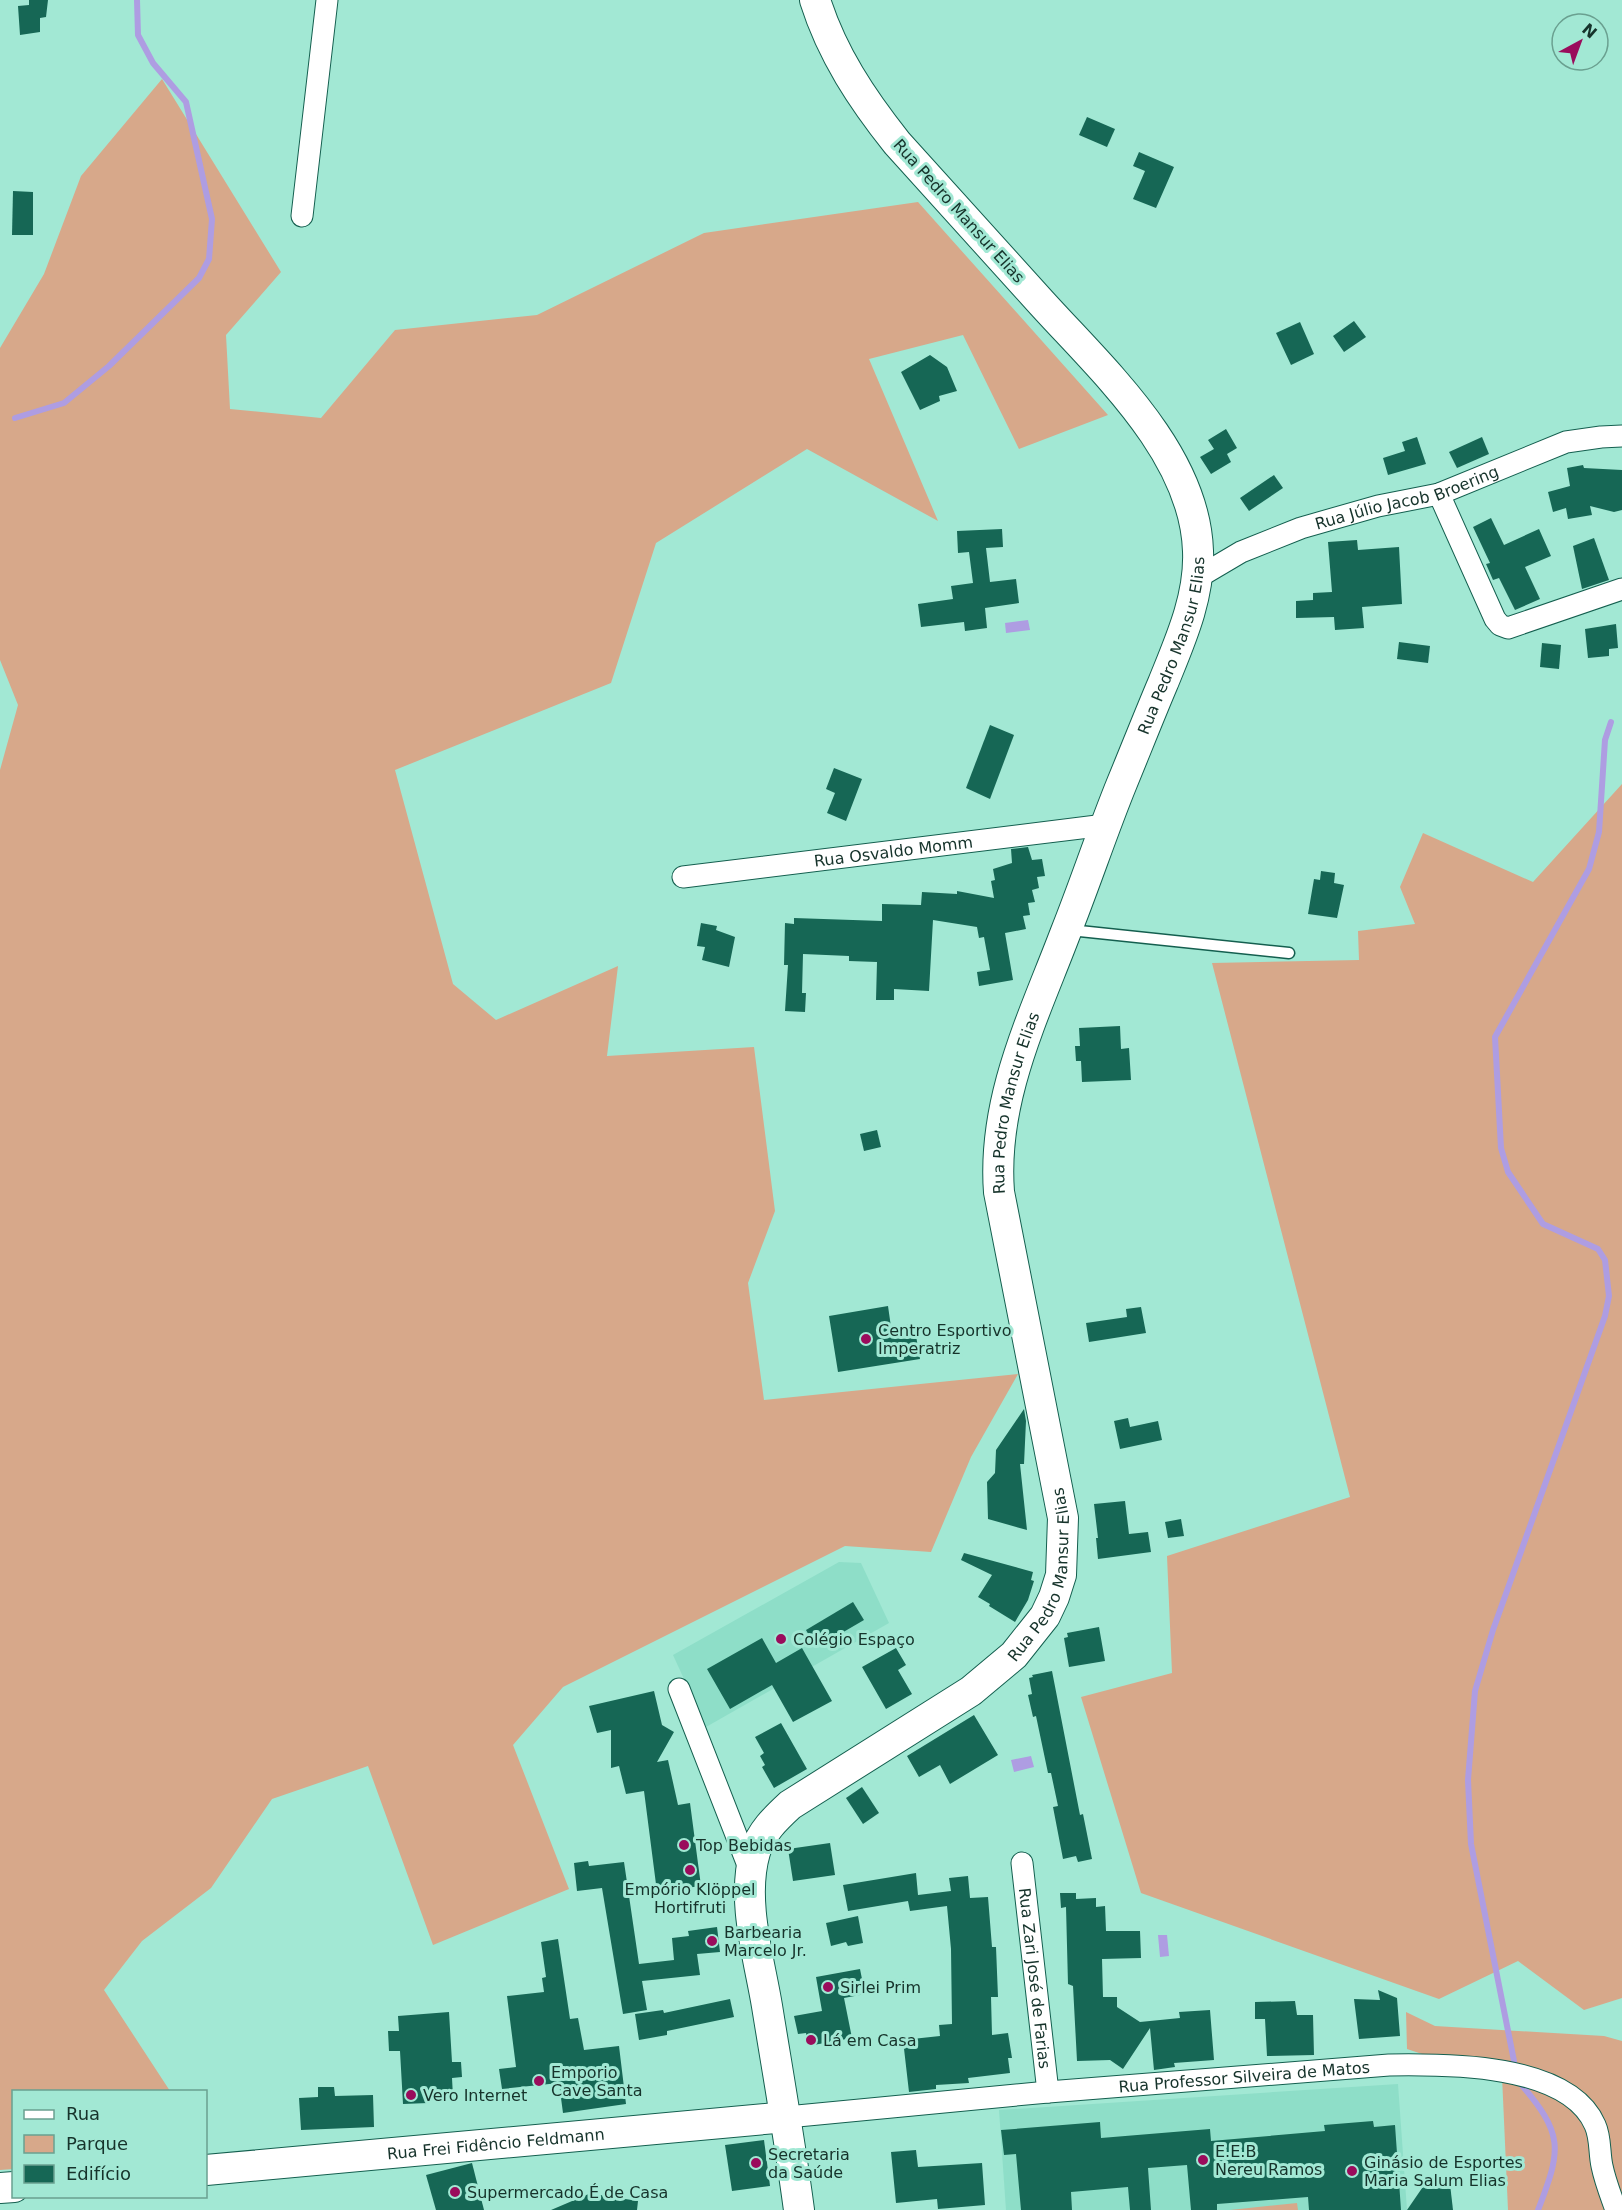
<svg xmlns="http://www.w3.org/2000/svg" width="1622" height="2210" font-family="'DejaVu Sans',sans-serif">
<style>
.built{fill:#8edec8}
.green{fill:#d7a88a}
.water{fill:#ae9de2}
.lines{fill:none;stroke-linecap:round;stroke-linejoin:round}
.stream{stroke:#ae9de2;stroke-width:6}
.building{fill:#166755}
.lane-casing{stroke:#145f4f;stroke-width:13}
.street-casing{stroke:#145f4f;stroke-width:23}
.secondary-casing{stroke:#145f4f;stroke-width:32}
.lane{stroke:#fff;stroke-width:10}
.street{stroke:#fff;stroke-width:21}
.secondary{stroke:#fff;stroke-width:30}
.poi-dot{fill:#9a0c5c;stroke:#a2e8d4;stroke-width:2}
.labels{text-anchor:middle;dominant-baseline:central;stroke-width:6;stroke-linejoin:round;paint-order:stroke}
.street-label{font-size:16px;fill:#16332b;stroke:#a2e8d4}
.poi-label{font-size:16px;fill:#16332b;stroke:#a2e8d4;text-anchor:start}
</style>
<rect width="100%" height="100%" fill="#a2e8d4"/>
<g class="built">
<path d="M839,1562L861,1563L889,1623L706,1727L673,1655Z"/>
<path d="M1398,2084L1407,2210H1006L999,2110Z"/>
</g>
<g class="green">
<path d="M162,79L281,272L226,335L230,409L321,418L395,330L537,315L704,233L918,202L1108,415L1019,449L963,335L869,359L938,521L807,449L656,543L611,683L395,770L453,984L496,1020L618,966L607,1056L754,1047L775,1211L748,1283L764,1400L1018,1374L971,1457L931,1552L845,1546L563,1687L513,1745L569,1889L433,1945L368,1766L272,1799L211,1888L142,1941L104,1990L170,2091L14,2092L13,2169L0,2170V770L18,705L0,660V348L44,274L81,176Z"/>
<path d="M1622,784V1998L1584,2010L1518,1961L1439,1999L1141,1893L1081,1697L1172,1673L1167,1556L1350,1497L1212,963L1359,960L1358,931L1415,924L1400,887L1423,833L1533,882Z"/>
<path d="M1406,2012L1435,2026L1604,2036L1622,2041V2210L1574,2091L1440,2060L1407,2049Z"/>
<path d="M1502,2076L1528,2082L1583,2115L1609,2210H1508Z"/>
<path d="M1297,2203L1298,2210H1230Z"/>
</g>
<g class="water">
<path d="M1028,620L1030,630L1006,633L1005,623Z"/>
<path d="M1031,1756L1034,1767L1014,1772L1011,1760Z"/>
<path d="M1158,1935H1167L1169,1956L1160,1957Z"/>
</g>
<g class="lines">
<g class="stream">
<path d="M15,418L64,403L109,366L199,278L209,259L212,219L186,102L153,63L138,35L137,0"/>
<path d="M1514,2061L1471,1844L1468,1780L1475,1691L1493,1630L1605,1316L1609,1296L1605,1260L1598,1249L1543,1224L1508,1172L1501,1148L1495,1037L1589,869L1599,832L1605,740L1611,722"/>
<path d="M1519,2082C1564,2134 1562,2148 1538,2210"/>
</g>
</g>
<g class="building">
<path d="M29,0H48L46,17L40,18V32L20,35L18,6L29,5Z"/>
<path d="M1087,117L1115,129L1107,147L1079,135Z"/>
<path d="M1139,152L1174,167L1156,208L1133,199L1145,171L1133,166Z"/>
<path d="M13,191L33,192V235H12Z"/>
<path d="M1354,321L1366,337L1344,352L1333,336Z"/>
<path d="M1300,322L1314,354L1291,365L1276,333Z"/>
<path d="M930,355L947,367L957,391L939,396L940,401L920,410L901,372Z"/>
<path d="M1226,429L1237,448L1227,454L1231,462L1211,474L1200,457L1214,449L1208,440Z"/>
<path d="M1417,437L1426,464L1388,475L1383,458L1405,451L1402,442Z"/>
<path d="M1482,437L1489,454L1457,468L1449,452Z"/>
<path d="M1583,465L1584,468L1622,470V510L1614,512L1590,506L1592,515L1568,519L1566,508L1553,512L1548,492L1570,486L1567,468Z"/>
<path d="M1274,475L1283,488L1249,511L1240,498Z"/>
<path d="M1491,518L1504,545L1539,529L1551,556L1525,567L1540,599L1515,610L1499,578L1493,580L1486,564L1490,563L1473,527Z"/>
<path d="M1002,529L1003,547L986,548L990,582L1016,579L1019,603L985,608L987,628L965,631L964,622L921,627L918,604L953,599L951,586L973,583L969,552L958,553L957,531Z"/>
<path d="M1594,538L1609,580L1582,589L1573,546Z"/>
<path d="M1357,540L1358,550L1399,547L1402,604L1362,607L1364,628L1335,630L1334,617L1296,618V601L1313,600V593L1332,592L1328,542Z"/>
<path d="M1616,624L1618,648L1609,649V656L1588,658L1585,629Z"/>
<path d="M1399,642L1430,646L1428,663L1397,659Z"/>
<path d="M1542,643L1561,645L1559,669L1540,667Z"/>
<path d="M990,725L1014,735L990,799L966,788Z"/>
<path d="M834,768L862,779L846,821L827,813L835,793L826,789Z"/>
<path d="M1028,847L1032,860L1042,859L1045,876L1037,877L1039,888L1032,890L1035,902L1028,903L1030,915L1023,916L1026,929L1005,933L1013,980L979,986L977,972L990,970L984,937L979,938L977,927L933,920L929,991L894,989V1000H876L877,962L849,961V956L803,954L802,993H806L805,1012L785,1011L788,965H784L785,923L794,924V918L882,921V904L921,905L922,892L957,894V891L994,898L991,881L995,880L993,869L1012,863L1011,849Z"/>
<path d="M1321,871L1335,873L1334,883L1344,885L1337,918L1308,914L1314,879L1320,880Z"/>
<path d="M701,923L717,926L716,930L735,937L729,967L702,960L705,947L697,946Z"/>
<path d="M1120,1026L1121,1049L1129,1048L1131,1080L1082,1082L1081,1061H1076L1075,1046H1080L1079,1028Z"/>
<path d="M877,1130L881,1147L864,1151L860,1134Z"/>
<path d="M888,1306L891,1327L914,1324L920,1359L838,1372L829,1316Z"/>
<path d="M1141,1307L1146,1333L1089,1342L1086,1323L1127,1317L1126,1309Z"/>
<path d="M1024,1409L1026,1421L1024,1464H1020L1027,1530L988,1519L987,1482L995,1473L996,1450Z"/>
<path d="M1128,1418L1130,1427L1158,1421L1162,1440L1120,1449L1114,1421Z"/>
<path d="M1125,1501L1129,1534L1148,1532L1151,1552L1098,1559L1096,1538H1098L1094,1504Z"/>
<path d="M1181,1519L1184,1536L1168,1538L1165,1522Z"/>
<path d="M964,1553L1033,1572L1031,1580L1034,1581L1028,1600L1015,1622L989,1606L990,1604L978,1597L992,1575L961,1560Z"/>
<path d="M853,1602L864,1620L816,1648L806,1630Z"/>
<path d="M1099,1627L1105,1661L1069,1667L1064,1638L1068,1637L1067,1633Z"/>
<path d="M762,1638L776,1663L802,1648L832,1701L793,1722L772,1685L730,1709L707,1669Z"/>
<path d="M896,1648L906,1665L898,1670L912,1694L886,1709L862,1667Z"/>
<path d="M1052,1671L1080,1815L1083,1814L1092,1859L1078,1862L1076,1856L1063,1859L1053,1807L1058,1806L1051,1773H1048L1036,1716L1033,1717L1028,1695L1032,1694L1029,1678L1033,1677L1032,1675Z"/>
<path d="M654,1691L662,1725L674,1732L657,1762L668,1760L678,1805L690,1803L701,1886L657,1892L644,1791L626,1794L619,1766L611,1768V1730L597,1733L589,1706Z"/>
<path d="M974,1715L998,1755L950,1784L940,1765L919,1777L907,1756Z"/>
<path d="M781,1723L807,1769L774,1788L762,1767L765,1765L760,1756L764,1753L755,1737Z"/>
<path d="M862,1787L879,1813L863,1824L846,1798Z"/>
<path d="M830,1843L835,1875L793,1881L788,1849Z"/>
<path d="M588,1861L589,1866L624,1862L639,1964L674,1960L672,1938L689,1936L688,1931L717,1927L720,1952L697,1954L700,1975L642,1981L647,2010L623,2014L602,1888L577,1891L574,1863Z"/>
<path d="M916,1873L918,1895L951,1891L949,1878L968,1876L970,1898L988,1897L992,1947H996L998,1997H991L992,2035L1008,2033L1012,2058H1008L1010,2073L968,2078L969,2083L936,2085V2089L909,2092L903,2040L940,2036L939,2025L952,2024L951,1949L947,1906L910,1911L908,1901L848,1911L843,1885Z"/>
<path d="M1060,1893H1076V1899L1096,1898V1907L1105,1906L1106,1931H1140L1141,1958L1102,1959L1103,1997H1117V2007L1140,2022L1180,2018L1179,2012L1210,2010L1214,2060L1174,2063L1175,2067L1154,2070L1150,2028L1123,2069L1110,2060L1077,2061L1073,1986L1068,1984L1066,1907L1061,1908Z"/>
<path d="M858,1916L863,1943L848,1946L846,1942L831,1946L826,1923Z"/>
<path d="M558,1939L570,2019L578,2018L584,2050L619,2046L626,2104L563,2113L559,2083L502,2089L499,2069L516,2067L507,1996L544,1992L542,1978L546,1977L541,1942Z"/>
<path d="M860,1969L865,1994L844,1998L852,2038L808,2046L806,2033L798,2034L794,2016L822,2011L816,1977Z"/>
<path d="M1378,1990L1397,1998L1400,2036L1359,2039L1354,1999L1380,2000Z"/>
<path d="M730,1999L734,2017L667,2031V2035L639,2040L635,2014L663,2010L664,2013Z"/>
<path d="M1295,2001L1297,2015H1313L1314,2055L1267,2056L1265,2019H1255V2002Z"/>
<path d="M449,2012L452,2062H461L462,2077L452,2078L453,2097L428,2099V2103L403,2104L400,2051H389L388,2031H399L398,2016Z"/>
<path d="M318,2087H334L335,2096L373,2095L374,2127L301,2130L299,2098L318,2097Z"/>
<path d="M1373,2121L1374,2127L1395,2125L1401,2210H1309L1308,2197L1217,2204V2210H1191L1187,2165L1148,2168L1151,2210H1130L1128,2187L1071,2192L1072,2210H1021L1016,2154L1004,2155L1001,2130L1100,2122L1101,2138L1210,2129L1211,2141L1325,2131L1324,2125Z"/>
<path d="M764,2140L770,2186L732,2191L725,2145Z"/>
<path d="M916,2150L918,2167L982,2163L985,2205L938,2209L937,2199L896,2203L891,2152Z"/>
<path d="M472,2163L484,2210H436L426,2175Z"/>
<path d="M1429,2178H1444L1450,2184L1453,2210H1407Z"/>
<path d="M598,2190L600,2195L638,2201L637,2210H551Z"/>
</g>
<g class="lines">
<g class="lane-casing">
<path id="lane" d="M1070,930L1289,953"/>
</g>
<g class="street-casing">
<g id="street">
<path d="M302,216L327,0"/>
<path d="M1439,494L1495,619L1500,625L1508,628L1622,589"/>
<path id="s1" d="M1197,578L1241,552L1301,528L1378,506L1439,494L1566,442L1601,437L1622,436"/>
<path id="s2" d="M683,877L1105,825"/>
<path d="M679,1689L751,1873"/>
<path id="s3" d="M1022,1863L1048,2092"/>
<path id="s4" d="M787,2117L1048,2092L1389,2065C1446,2064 1568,2063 1595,2125C1601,2138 1599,2153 1602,2166C1605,2181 1611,2196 1616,2210"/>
</g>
</g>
<g class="secondary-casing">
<g id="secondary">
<path id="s5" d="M206,2170L787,2117"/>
<path d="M0,2188L14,2187"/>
<path id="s6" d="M799,2210C790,2142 778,2074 767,2006C759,1958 741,1900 755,1852C761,1832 776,1818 790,1805L971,1691L1014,1655L1045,1616L1054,1597L1061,1575L1063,1518L999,1192C992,1100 1033,1018 1065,934C1085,884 1102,832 1122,783C1136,749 1149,716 1163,683C1180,641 1200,597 1198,551C1195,452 1100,368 1038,299C991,247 944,195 897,143C862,99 832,54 815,0"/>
</g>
</g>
<use href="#lane" class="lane"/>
<use href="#street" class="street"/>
<use href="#secondary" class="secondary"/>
</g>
<g class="poi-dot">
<circle cx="866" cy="1339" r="6"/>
<circle cx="781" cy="1639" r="6"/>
<circle cx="684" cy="1845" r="6"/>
<circle cx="690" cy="1870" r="6"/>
<circle cx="712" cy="1941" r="6"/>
<circle cx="828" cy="1987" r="6"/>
<circle cx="811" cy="2040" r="6"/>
<circle cx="539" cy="2081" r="6"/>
<circle cx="411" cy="2095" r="6"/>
<circle cx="1203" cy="2160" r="6"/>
<circle cx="756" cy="2163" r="6"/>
<circle cx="1352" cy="2171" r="6"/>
<circle cx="455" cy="2192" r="6"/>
</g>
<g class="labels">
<g class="street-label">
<text transform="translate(959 211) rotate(48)">Rua Pedro Mansur Elias</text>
<text stroke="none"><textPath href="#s1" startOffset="226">Rua Júlio Jacob Broering</textPath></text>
<text stroke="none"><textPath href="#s6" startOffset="1752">Rua Pedro Mansur Elias</textPath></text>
<text stroke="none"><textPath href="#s2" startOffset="212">Rua Osvaldo Momm</textPath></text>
<text stroke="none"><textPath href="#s6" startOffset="1266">Rua Pedro Mansur Elias</textPath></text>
<text stroke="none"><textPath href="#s6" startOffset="780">Rua Pedro Mansur Elias</textPath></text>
<text stroke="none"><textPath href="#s3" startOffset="116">Rua Zari José de Farias</textPath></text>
<text stroke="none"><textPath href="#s4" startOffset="459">Rua Professor Silveira de Matos</textPath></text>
<text stroke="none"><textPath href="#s5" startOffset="291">Rua Frei Fidêncio Feldmann</textPath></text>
</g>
<g class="poi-label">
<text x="878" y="1330">Centro Esportivo<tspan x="878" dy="18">Imperatriz</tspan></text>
<text x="793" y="1639">Colégio Espaço</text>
<text x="696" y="1845">Top Bebidas</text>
<text x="690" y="1889" text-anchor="middle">Empório Klöppel<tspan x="690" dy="18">Hortifruti</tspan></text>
<text x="724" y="1932">Barbearia<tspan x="724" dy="18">Marcelo Jr.</tspan></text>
<text x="840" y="1987">Sirlei Prim</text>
<text x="823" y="2040">Lá em Casa</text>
<text x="551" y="2072">Emporio<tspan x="551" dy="18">Cave Santa</tspan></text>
<text x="423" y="2095">Vero Internet</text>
<text x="1215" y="2151">E.E.B<tspan x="1215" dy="18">Nereu Ramos</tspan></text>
<text x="768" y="2154">Secretaria<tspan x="768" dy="18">da Saúde</tspan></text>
<text x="1364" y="2162">Ginásio de Esportes<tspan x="1364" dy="18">Maria Salum Elias</tspan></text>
<text x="467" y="2192">Supermercado É de Casa</text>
</g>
</g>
<rect x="12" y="2090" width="195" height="108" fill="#a2e8d4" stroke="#6aa090" stroke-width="1.5"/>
<rect x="24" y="2110" width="30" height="9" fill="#ffffff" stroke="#6aa090" stroke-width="1.5"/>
<text x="66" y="2120" font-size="18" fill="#16332b">Rua</text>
<rect x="24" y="2135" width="30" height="18" fill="#d7a88a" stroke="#6aa090" stroke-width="1.5"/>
<text x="66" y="2150" font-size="18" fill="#16332b">Parque</text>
<rect x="24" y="2165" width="30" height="18" fill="#166755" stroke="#6aa090" stroke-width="1.5"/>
<text x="66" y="2180" font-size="18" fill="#16332b">Edifício</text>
<g transform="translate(1580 42) rotate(41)"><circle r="28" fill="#a2e8d4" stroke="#6aa090" stroke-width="1.5"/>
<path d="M0-4.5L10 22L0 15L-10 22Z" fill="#9a0c5c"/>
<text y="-9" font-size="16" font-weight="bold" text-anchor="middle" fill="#16332b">N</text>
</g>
</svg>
